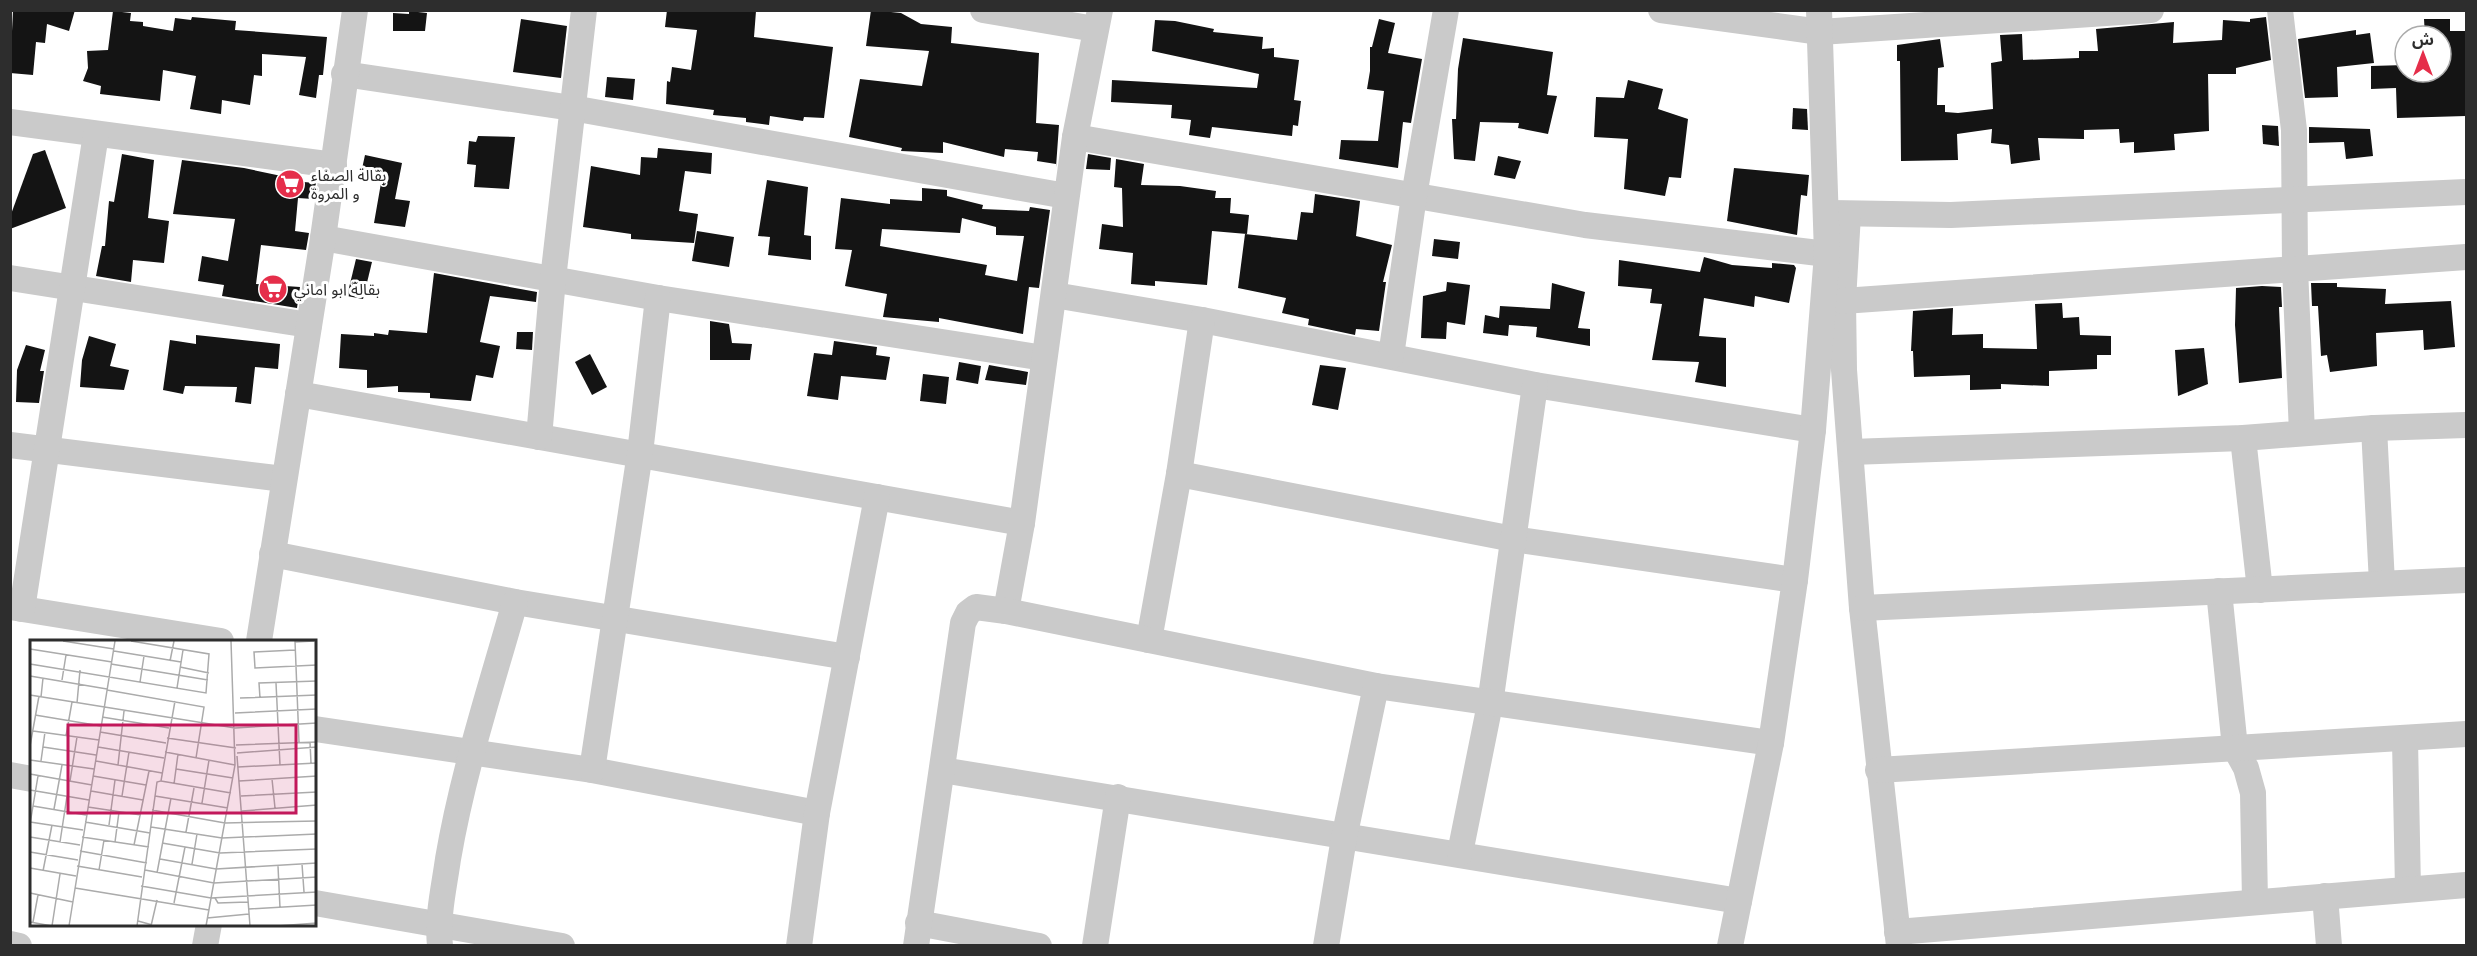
<svg xmlns="http://www.w3.org/2000/svg" width="2477" height="956" font-family="'DM Sans','Noto Sans Arabic',sans-serif">
<style>
.building{fill:#141414;fill-rule:evenodd}
.lines{fill:none;stroke-linecap:round;stroke-linejoin:round}
.minor{stroke:#cacaca;stroke-width:26}
.labels{text-anchor:middle;dominant-baseline:central;stroke-width:6;stroke-linejoin:round;paint-order:stroke}
.poi-label{font-size:16px;fill:#2d2d2d;stroke:#fff;text-anchor:start}
.inset-road{fill:none;stroke:#ababab;stroke-width:1.5}
.view{fill:#c2185b;fill-opacity:0.15;stroke:#c2185b;stroke-width:3}
.inset-edge{fill:none;stroke:#2d2d2d;stroke-width:3}
</style>
<rect width="100%" height="100%" fill="#fff"/>
<g class="building">
<path d="M13,10H75L69,31L47,24L45,43L36,42L33,75L10,73Z"/>
<path d="M667,10L756,11L754,37L833,47L824,118L804,117L803,121L770,116L769,125L746,122V118L713,115L714,110L666,104L667,81L670,82L672,67L691,70L697,30L665,27Z"/>
<path d="M871,10L901,13L921,24L952,27L951,43L1039,53L1036,123L1059,125L1056,167V164L1037,161L1038,152L1005,149L1004,157L943,142V153L901,151L902,148L849,137L860,79L922,86L929,51L866,46Z"/>
<path d="M113,11L131,13L130,21L143,22V26L173,31L175,18L191,20L192,17L236,21L235,30L327,37L323,75H319L316,98L299,95L306,57L262,54V76L254,75L250,105L222,100L221,114L190,109L196,76L163,70L160,101L100,94L101,86L83,81L88,68L87,51L108,50Z"/>
<path d="M409,11L427,13L425,31H393V13L409,14Z"/>
<path d="M2266,17L2271,60L2236,68V74H2208L2209,131L2174,134L2175,150L2134,153V142L2120,143L2119,129L2084,130V139L2038,138L2040,160L2011,164L2009,145L1991,143L1992,129L1957,134L1958,160L1901,161L1900,61H1897V45L1940,39L1944,67L1938,68L1937,105H1945V112L1958,113L1993,109L1991,63L2002,61L2000,35L2022,34L2023,60L2079,58V51H2098L2096,29L2174,22L2173,43L2222,40L2223,20L2250,22V19Z"/>
<path d="M521,19L567,26L561,78L513,72Z"/>
<path d="M1379,19L1395,23L1388,53L1422,59L1411,123L1403,122L1398,168L1339,159L1341,140L1378,141L1384,91L1367,89L1370,71V47H1372Z"/>
<path d="M2424,19H2450V31H2465L2466,116L2397,118L2396,88L2371,89V66L2405,65V72H2441V36H2425Z"/>
<path d="M1155,20L1175,21L1214,29L1213,32L1263,37L1262,49L1274,48V57L1299,60L1294,100L1301,101L1298,126L1293,125L1292,136L1212,127L1210,138L1189,135L1191,120L1171,118L1172,105L1111,102L1112,80L1257,88L1259,74L1152,51Z"/>
<path d="M2356,30V35L2370,33L2374,63L2337,67L2338,97L2305,98L2298,39Z"/>
<path d="M1463,38L1553,52L1547,95L1557,96L1548,134L1518,128L1519,123L1480,122L1475,161L1454,159L1452,119H1456L1458,69Z"/>
<path d="M607,77L635,79L633,100L605,97Z"/>
<path d="M1628,80L1663,89L1658,109L1688,119L1681,178L1669,177L1665,196L1624,189L1628,139L1594,137L1596,97L1624,98Z"/>
<path d="M1793,108L1807,109L1808,130L1792,129Z"/>
<path d="M2262,125L2278,126L2279,146L2263,144Z"/>
<path d="M2309,127L2370,129L2373,156L2346,159L2344,142L2309,143Z"/>
<path d="M478,136L515,137L509,189L474,187L476,165L467,164L469,141L476,142Z"/>
<path d="M658,148L712,153L711,174L685,171L679,211L698,214L694,243L631,239V234L583,227L591,166L640,175L641,157L657,158Z"/>
<path d="M45,150L66,208L10,229V217L33,154Z"/>
<path d="M122,154L154,160L148,218L169,221L164,263L133,260L131,282L96,276L102,246H105L109,201L114,202Z"/>
<path d="M1088,154L1111,158L1110,170L1086,169Z"/>
<path d="M365,155L402,163L395,199L410,201L405,227L374,223L381,183L360,178Z"/>
<path d="M1498,156L1521,161L1515,179L1494,175Z"/>
<path d="M1116,159L1144,164L1141,185L1180,186L1216,191L1215,198H1231L1230,213L1249,215L1247,234L1212,231L1207,285L1155,281V286L1131,284L1133,253L1099,249L1102,224L1123,227L1122,188L1114,187Z"/>
<path d="M182,160L244,168L291,178V181L316,183L313,199L298,198L295,231L309,233L306,250L261,245L256,284L300,287L297,308L222,296L224,285L198,281L202,256L228,261L235,219L173,214Z"/>
<path d="M1734,168L1809,175L1807,196L1801,195L1797,235L1727,221Z"/>
<path d="M767,180L808,187L804,235L811,236V260L768,255L770,237L758,236Z"/>
<path d="M922,188L947,190V196L983,205L982,209L1029,211L1030,207L1050,210L1039,288L1029,287L1023,334L939,318V322L883,317L887,294L845,286L852,250L835,249L841,198L890,204V199L922,201ZM962,218L996,227V235L1024,236L1017,281L985,275L987,265L880,246L882,229L960,233Z"/>
<path d="M1315,194L1360,201L1356,236L1392,245L1383,282H1386L1379,331L1356,329L1355,335L1308,325L1309,319L1282,313L1286,298L1238,288L1245,234L1297,240L1301,212L1313,213Z"/>
<path d="M697,231L734,237L729,267L692,261Z"/>
<path d="M1434,239L1460,242L1458,259L1432,256Z"/>
<path d="M1704,257L1732,265L1772,268V263L1794,265L1796,268L1789,303L1755,296L1754,307L1704,298L1699,336L1726,338V387L1695,382L1699,362L1652,360L1662,304L1650,303L1652,289L1618,286L1619,260L1700,272Z"/>
<path d="M356,259L372,262L363,299L347,296Z"/>
<path d="M434,273L537,292L536,302L490,296L480,342L500,346L493,378L476,375L471,401L430,398V393L398,392V386L367,388V370L339,368L341,334L374,336V333L388,335L389,330L427,333Z"/>
<path d="M1447,282L1470,285L1465,325L1447,322L1446,339L1421,338L1423,296L1446,291Z"/>
<path d="M1552,283L1585,292L1578,328L1590,329V346L1536,337L1537,327L1509,325L1508,336L1483,333L1485,315L1499,318L1500,306L1550,309Z"/>
<path d="M2311,283H2337V287L2386,289L2385,304L2451,301L2455,347L2424,350L2423,330L2376,333L2377,366L2330,372L2327,355L2321,356L2318,306H2312Z"/>
<path d="M2262,286L2281,287L2282,307H2279L2282,378L2239,383L2235,325L2236,288Z"/>
<path d="M2062,303L2063,318L2079,317L2080,335L2111,336V355H2097V369L2049,371V386L2001,384V389L1970,390V375L1914,377L1913,351H1911L1913,311L1953,308L1952,335L1983,334V348L2037,349L2035,304Z"/>
<path d="M710,321L729,324L732,343L752,344L750,360H710Z"/>
<path d="M517,332H533L532,350L516,349Z"/>
<path d="M196,335L280,344L278,369L255,367L251,404L235,402L237,387L185,386L183,394L163,390L170,340L196,344Z"/>
<path d="M89,336L116,344L110,366L129,370L124,390L80,387L82,360Z"/>
<path d="M834,341L877,347L876,355L890,357L886,380L841,376L838,400L807,396L814,353L832,355Z"/>
<path d="M26,345L45,350L40,371H44L39,403L16,402L17,370Z"/>
<path d="M2204,348L2208,384L2178,396L2175,350Z"/>
<path d="M590,354L607,387L592,395L575,362Z"/>
<path d="M959,362L981,366L978,384L956,380Z"/>
<path d="M989,365L1028,372L1026,385L985,380Z"/>
<path d="M1320,365L1346,368L1338,410L1312,405Z"/>
<path d="M923,374L949,377L946,404L920,401Z"/>
</g>
<g class="lines">
<g class="minor">
<path d="M983,10L1095,29"/>
<path d="M1661,10L1820,32L2151,10"/>
<path d="M2280,10L2294,130L2295,268L2302,433"/>
<path d="M344,74L572,108L1066,196"/>
<path d="M10,122L334,165"/>
<path d="M1075,137L1585,225L1827,254"/>
<path d="M1831,213L1951,215L2466,192"/>
<path d="M1848,214L1843,301L1844,370L1862,608L1899,946"/>
<path d="M323,238L658,298L1044,358"/>
<path d="M10,278L309,325"/>
<path d="M1054,295L1202,320L1535,385L1813,430"/>
<path d="M1843,301L2466,257"/>
<path d="M1391,356L1414,196L1446,10"/>
<path d="M298,394L1022,523"/>
<path d="M2374,428L2382,583"/>
<path d="M539,437L553,279L584,10"/>
<path d="M2243,438L2260,590"/>
<path d="M10,445L284,479"/>
<path d="M1851,452L2243,438L2374,428L2466,425"/>
<path d="M1179,474L1513,539L1795,580"/>
<path d="M272,554L515,602L847,657"/>
<path d="M2219,591L2235,748L2246,768L2253,793L2255,902"/>
<path d="M10,607L221,641"/>
<path d="M1862,608L2466,580"/>
<path d="M22,609L96,134"/>
<path d="M1006,611L1022,523L1075,137L1100,10"/>
<path d="M1149,640L1179,474L1202,320"/>
<path d="M259,641L323,238L355,10"/>
<path d="M315,729L592,770L817,813"/>
<path d="M2405,740L2408,889"/>
<path d="M592,770L640,453L658,298"/>
<path d="M942,770L1739,901"/>
<path d="M1878,770L2466,734"/>
<path d="M10,775L32,779"/>
<path d="M1460,853L1490,704L1535,385"/>
<path d="M2325,896L2329,946"/>
<path d="M315,903L562,946"/>
<path d="M918,923L1039,946"/>
<path d="M1897,932L2466,885"/>
<path d="M10,944L19,946"/>
<path d="M205,946L209,924"/>
<path d="M440,946C437,916 444,888 448,859C463,771 491,687 515,602"/>
<path d="M799,946L817,813L877,497"/>
<path d="M916,946L963,623L968,613L976,607L1006,611L1376,686L1771,743"/>
<path d="M1095,946L1118,797"/>
<path d="M1326,946L1344,838L1376,686"/>
<path d="M1730,946L1771,743L1795,580L1813,430L1827,254L1819,10"/>
</g>
</g>
<defs>
<g id="supermarket-disc" transform="scale(1.5)"><circle r="9.5" fill="#e52e4a" stroke="#fff"/><path d="M-6-5.5h2.5l.6 2H6L4.5 2H-2.5L-4.4-4H-6ZM-1.5 3.2a1.3 1.3 0 1 0 .1 0ZM3 3.2a1.3 1.3 0 1 0 .1 0Z" fill="#fff"/></g>
</defs>
<g fill-rule="evenodd">
<use href="#supermarket-disc" x="290" y="184"/>
<use href="#supermarket-disc" x="273" y="289"/>
</g>
<g class="labels">
<g class="poi-label">
<text x="311" y="175">بقالة الصفاء<tspan x="311" dy="18">و المروة</tspan></text>
<text x="294" y="289">بقالة ابو اماني</text>
</g>
</g>
<g transform="translate(30 640)">
<rect width="286" height="286" fill="#fff"/>
<path class="inset-road" d="M33,1L84,9M265,1L269,102M265,2L284,1M0,9L82,22M265,10L224,12L225,28L287,25M84,11L151,22M140,21L144,1M0,24L176,53L179,14L101,1M81,24L178,40M150,27L179,33M0,36L77,49M32,40L36,15M110,42L114,16M246,43L250,125M147,48L153,10M77,50L174,67L166,118M0,55L205,88L287,83M11,57L13,38M210,58L287,55M230,58L229,43L287,41M47,63L50,30M205,73L287,69M5,75L71,86M72,77L139,88M3,91L69,100M70,92L136,103M36,96L42,62M137,98L206,108M280,102L281,123M206,105L287,102M0,106L9,56M13,107L66,115M68,107L134,118M135,112L205,125M207,113L287,107M207,116L220,286M0,120L64,129M11,121L15,92M66,121L132,133M88,125L94,71M208,127L287,123M146,129L203,138M0,134L62,145M63,136L116,145M242,139L245,168M40,141L47,97M131,141L201,153M209,141L287,136M144,144L148,114M0,150L59,160M61,151L113,160M92,156L99,112M125,156L198,168M211,156L287,152M172,163L179,120M3,166L56,175M58,167L111,175M24,169L32,125M122,170L195,183L287,181M212,171L287,165M0,182L53,190M55,182L120,193M0,184L8,136M79,185L85,140M121,187L192,198L287,194M156,192L164,148M0,197L50,205M52,197L119,207M30,202L37,156M85,202L89,172M132,203L190,213L287,209M104,205L119,131M50,211L117,223M0,212L48,220M130,219L186,229L287,223M162,224L167,194M272,224L274,252M47,226L112,237M248,226L250,268M0,228L46,236M69,230L74,200M115,230L184,243L287,237M13,231L22,185M127,233L141,158M111,246L181,258L287,252M45,248L179,270M0,253L43,262M185,258L188,263L218,262M144,263L155,207M219,269L287,265M177,278L219,274M108,281L126,286M0,282L22,286M3,282L8,255M22,286L30,234M39,286L85,1M107,286L127,142L131,141L145,61M121,286L127,260M176,286L205,125L201,1M247,286L287,283"/>
<path class="view" d="M38,85H266V173H38Z"/>
<rect width="286" height="286" class="inset-edge"/>
</g>
<rect width="2477" height="956" fill="none" stroke="#2d2d2d" stroke-width="24"/>
<g transform="translate(2423 54)"><circle r="28" fill="#ffffff" stroke="#ababab" stroke-width="1.5"/>
<path d="M0-4.5L10 22L0 15L-10 22Z" fill="#e52e4a"/>
<text y="-9" font-size="16" font-weight="bold" text-anchor="middle" fill="#2d2d2d">ش</text>
</g>
</svg>
